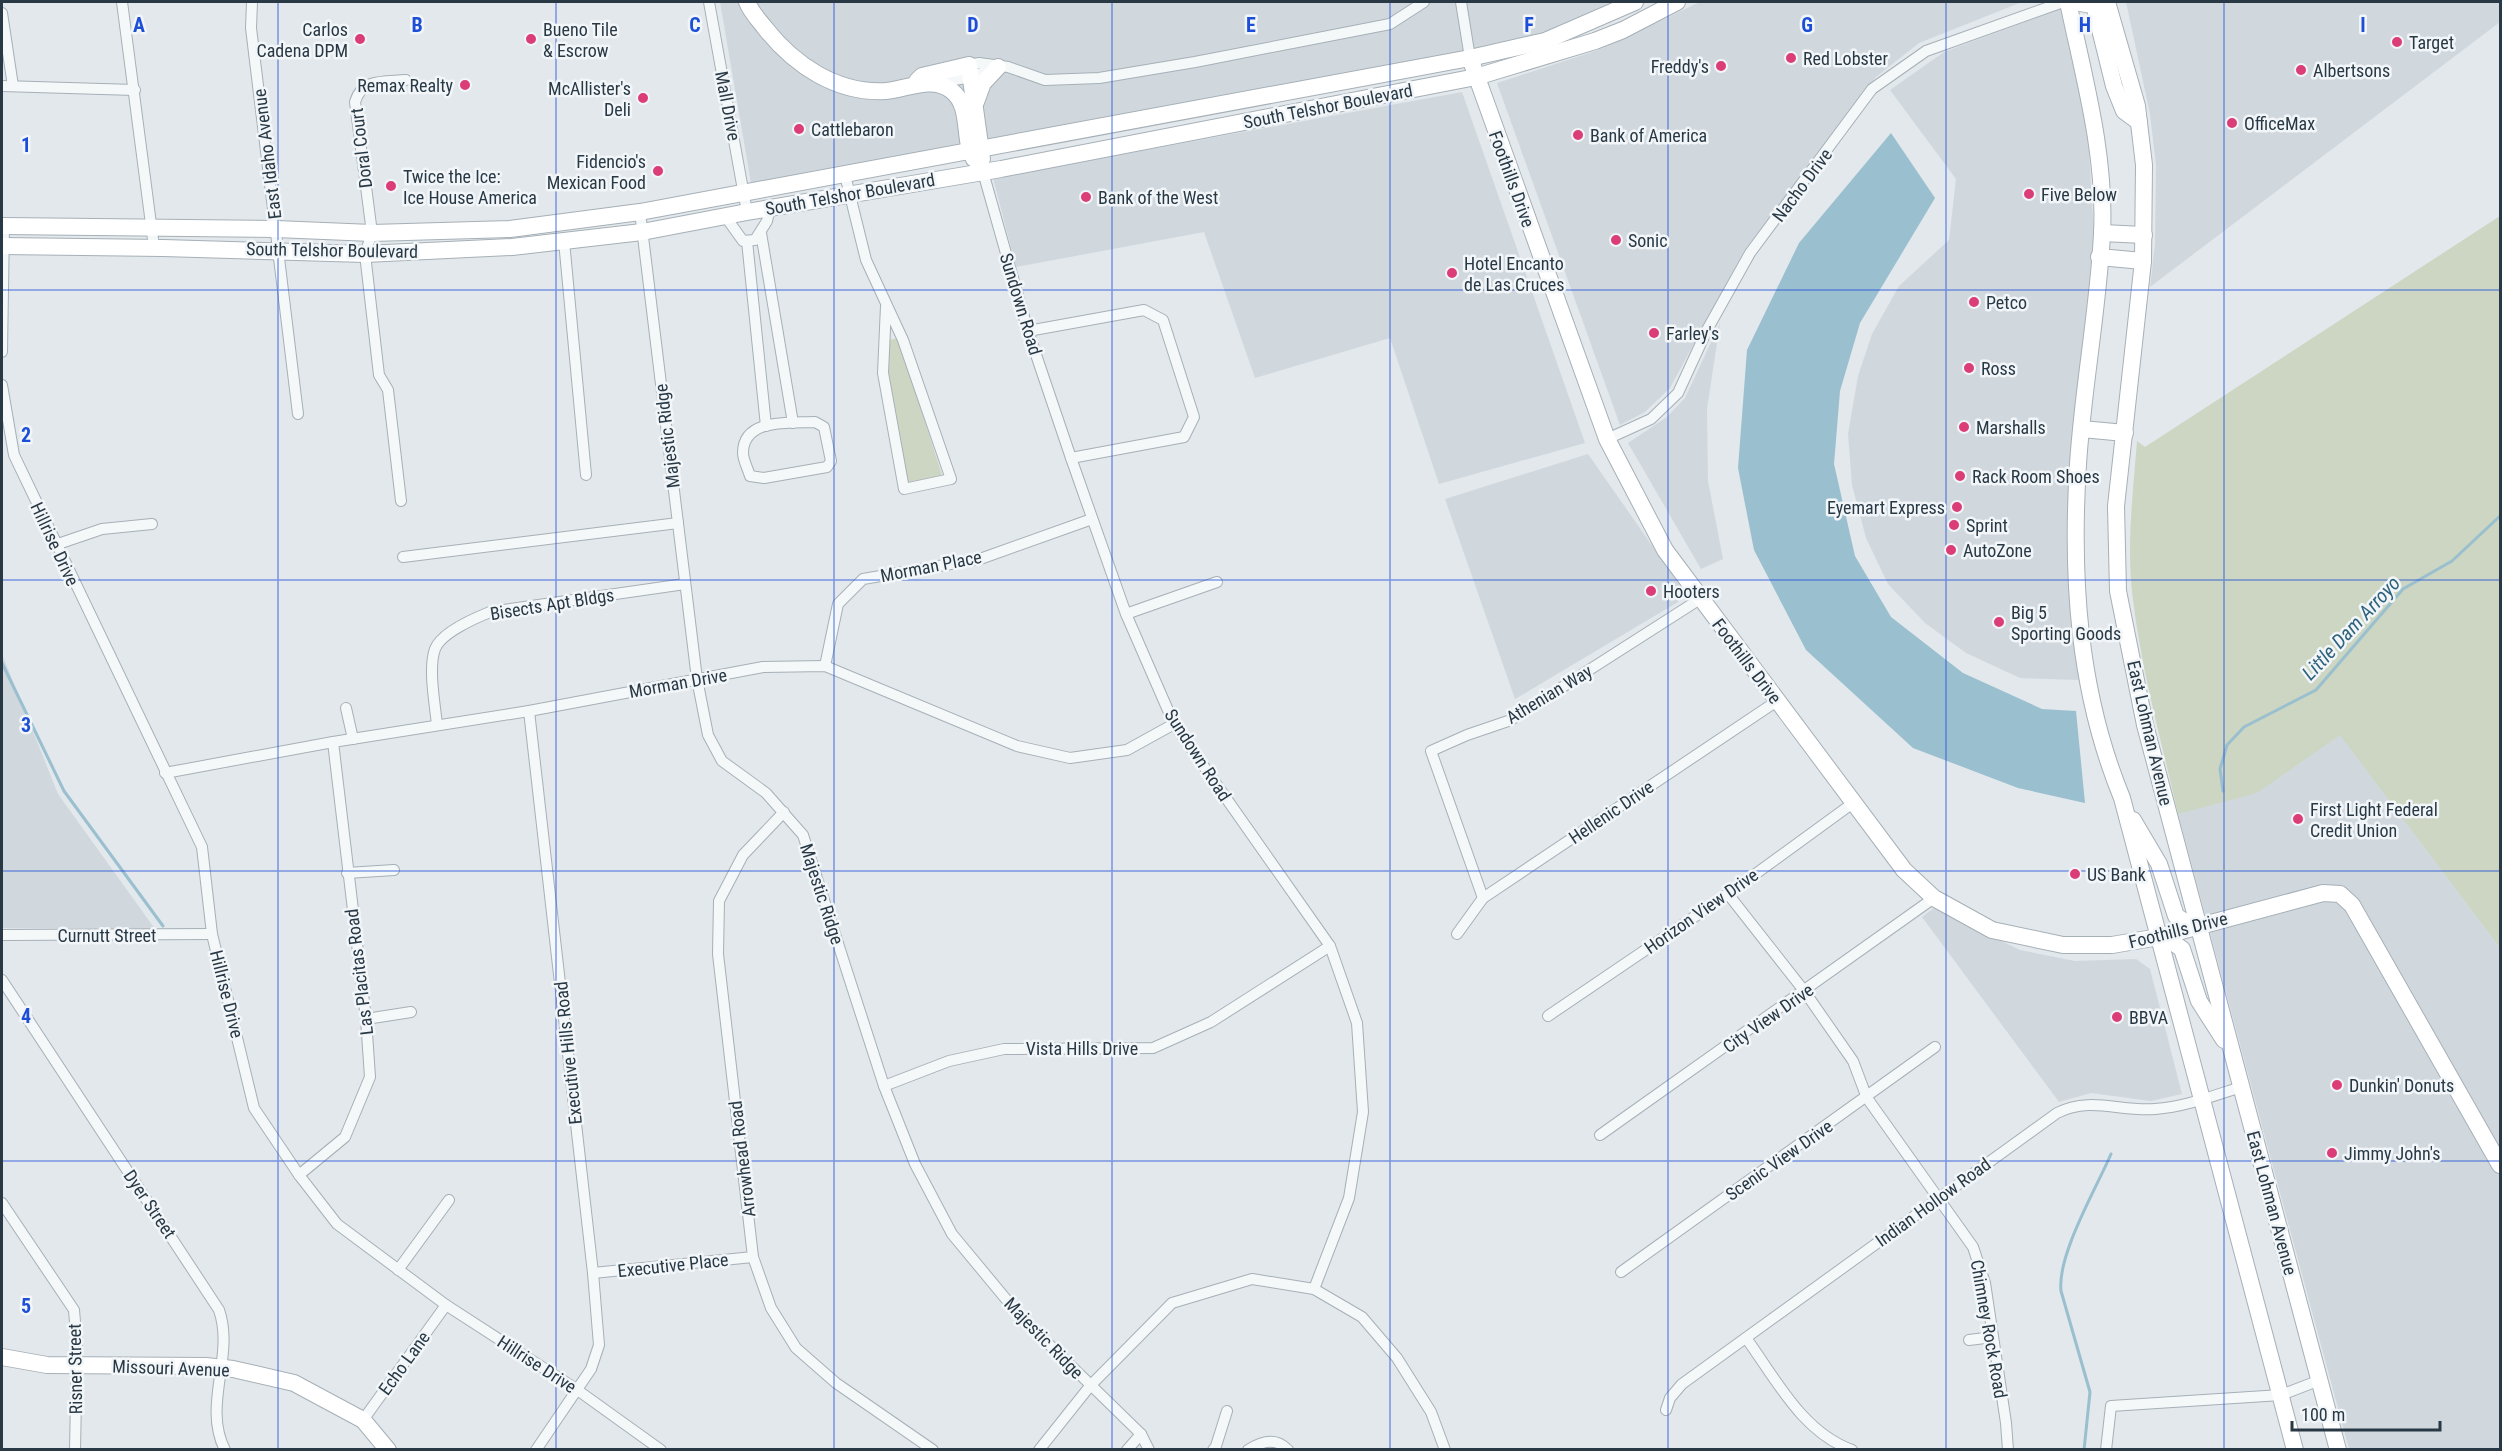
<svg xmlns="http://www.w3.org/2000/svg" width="2502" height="1451" font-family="'Roboto Condensed',sans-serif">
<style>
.built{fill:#d0d8de}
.green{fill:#ccd6c2}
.water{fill:#9abfcf}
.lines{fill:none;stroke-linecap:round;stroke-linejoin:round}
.stream{stroke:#9abfcf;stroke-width:3}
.street-casing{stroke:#a6b0b7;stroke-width:12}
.secondary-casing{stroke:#a6b0b7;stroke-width:18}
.street{stroke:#f5f8f9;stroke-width:10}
.secondary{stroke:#fff;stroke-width:16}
.grid{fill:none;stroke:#1d4ed8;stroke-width:1.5;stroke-opacity:0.55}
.poi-dot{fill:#db3d76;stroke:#f2f6f9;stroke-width:2}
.labels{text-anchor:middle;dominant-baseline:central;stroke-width:5;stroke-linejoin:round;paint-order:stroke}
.poi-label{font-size:18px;fill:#283945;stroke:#f2f6f9;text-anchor:start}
.street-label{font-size:18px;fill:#283945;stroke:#f2f6f9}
.water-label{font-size:20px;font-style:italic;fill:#2e627d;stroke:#f2f6f9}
.grid-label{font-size:20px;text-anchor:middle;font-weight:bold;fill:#1d4ed8;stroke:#f2f6f9;stroke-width:5;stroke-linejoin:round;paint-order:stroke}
</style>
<rect width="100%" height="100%" fill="#e2e8ec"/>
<g class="built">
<path d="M720,2H1614L1616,11L1545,41L751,183Z"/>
<path d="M1700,2H2022L1919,43L1876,77L1744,251L1670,388L1645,412L1620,425L1497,83L1601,49Z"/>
<path d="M2126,2H2500V22L2150,287L2155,244L2156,165L2150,114Z"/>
<path d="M2062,8L2088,134L2094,234L2071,463V617L2079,680L2020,678L1966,653L1925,623L1888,584L1866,538L1852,485L1848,434L1858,376L1872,334L1899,286L1949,240L1956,179L1890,90L1944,52Z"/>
<path d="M1462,92L1585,443L1439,484L1390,338L1255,378L1204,232L1016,267L993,178Z"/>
<path d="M1720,323L1707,409L1708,481L1723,559L1701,569L1628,443L1667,417L1685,398Z"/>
<path d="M1588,454L1681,587L1678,602L1515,699L1445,499Z"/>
<path d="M2,654L58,794L155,929L2,928Z"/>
<path d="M2340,734L2500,948V1449H2349L2178,814L2265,785Z"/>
<path d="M1934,908L2020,950L2075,961L2136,959L2150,969L2182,1094L2151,1101L2091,1093L2059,1102L1922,917Z"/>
</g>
<g class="green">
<path d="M2500,216V948L2340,735L2257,793L2178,814C2162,743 2142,673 2133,600C2126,547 2133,494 2137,441L2145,447Z"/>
<path d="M898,338L942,475L906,483L887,364L889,340Z"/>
</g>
<path class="water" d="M1891,133L1935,198L1860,323L1840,391L1834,464L1855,556L1891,617L1963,673L2042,709L2076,711L2085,803L2018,788L1913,748L1806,650L1754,550L1738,468L1747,350L1799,243Z"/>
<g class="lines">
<g class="stream">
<path d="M2,663L64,791L163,926"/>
<path d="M2223,791L2220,769L2227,745L2244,727L2316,690L2403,589L2452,561L2500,516"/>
<path d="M2084,1450L2090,1392L2061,1291C2057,1255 2096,1189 2111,1154"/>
</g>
<g class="street-casing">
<g id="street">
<path d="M122,2L154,247"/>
<path d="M252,2L251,28L298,414"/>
<path d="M709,2L747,212"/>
<path d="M1461,2L1470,58"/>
<path d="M2,13L13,86"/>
<path d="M969,65L979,63L1008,67L1045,80L1099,78L1195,62L1390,24L1424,2"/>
<path d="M938,83L971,77L992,69"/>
<path d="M2,86L135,90"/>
<path d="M983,172L1028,331L1071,458L1126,614L1174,724L1330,946L1357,1023L1363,1112L1349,1198L1314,1289"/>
<path d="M845,175L866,260L903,340L951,479L904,489L883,373L886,306"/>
<path d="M640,212L697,679L708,735L722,761L766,793L803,835L884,1086L915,1164L952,1234L1020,1316L1141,1434L1149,1450"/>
<path d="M725,216L743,241L755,240L767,221L770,208"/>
<path d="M761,233L793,423"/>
<path d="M564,241L586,475"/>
<path d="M747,241L766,426"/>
<path d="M1028,331L1144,310L1163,320L1194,417L1184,437L1071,458"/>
<path d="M2,352L4,226"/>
<path d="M2,385L14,455L202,847L212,934L254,1108L299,1175L337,1224L446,1305L576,1389L661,1450"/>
<path d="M815,422L824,427L831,461L827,467L764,478L750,476C748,469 743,460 743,453C743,418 790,423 815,422Z"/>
<path d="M1607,439L1651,419L1678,393L1707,330L1750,253L1872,89L1926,51L2063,2"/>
<path d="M401,501L388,390L379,375L365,254L372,233L355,102C362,78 384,82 406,80"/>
<path d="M55,545L102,529L152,524"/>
<path d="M403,557L678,523"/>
<path d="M1126,614L1217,582"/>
<path d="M825,666L838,604L863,579L980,559L1092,519"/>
<path d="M346,708L353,739"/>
<path d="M529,711L593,1273L599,1345L591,1369L536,1450"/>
<path d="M437,725C435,704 428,668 435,649C441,633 475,618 490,612L685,584"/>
<path d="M165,773L333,742L529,711L763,667L825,666L1017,746L1070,758L1127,750L1174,724"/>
<path d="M784,812L743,855L719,901L718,954L753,1257L771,1308L796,1348L836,1383L933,1450"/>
<path d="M347,873L394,870"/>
<path d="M1728,894L1805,992L1853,1061L1867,1098L1973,1247L1985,1283L2006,1423L2008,1450"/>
<path d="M1483,898L1431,751L1467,735L1511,720L1700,599"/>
<path d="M1457,934L1483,898L1777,701"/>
<path d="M2,935L212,934"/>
<path d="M2,980L219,1310C235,1356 202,1405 225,1450"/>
<path d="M1548,1016L1728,894L1853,803"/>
<path d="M366,1019L411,1012"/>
<path d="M884,1086L949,1061L1004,1049L1153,1048L1211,1022L1330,946"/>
<path d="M1600,1135L1934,898"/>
<path d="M299,1175L345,1137L370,1077L366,1019L333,742"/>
<path d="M2,1203L74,1310L77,1346L75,1450"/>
<path d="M398,1270L449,1200"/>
<path d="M1621,1272L1935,1047"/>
<path d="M593,1273L753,1257"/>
<path d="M1746,1338C1776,1379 1802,1432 1852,1450"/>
<path d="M1969,1340L1993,1337"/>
<path d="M1666,1410L1670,1398L1682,1384L2057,1113C2090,1096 2121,1112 2155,1109C2184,1107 2213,1096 2241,1087"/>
<path d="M363,1420L446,1305"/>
<path d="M1039,1450L1090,1386L1172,1303L1252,1279L1314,1289L1362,1317L1397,1358L1431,1412L1445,1450"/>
<path d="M1127,1450L1141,1434"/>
<path d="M1213,1450L1216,1446L1227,1411"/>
<path d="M1248,1450C1262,1441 1276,1437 1288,1450"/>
<path d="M2106,1450L2111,1406L2281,1395L2320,1380"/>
</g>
</g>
<g class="secondary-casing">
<g id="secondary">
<path d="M747,2C751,12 758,19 765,28C794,65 837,94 886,91C907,89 933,75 952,91C972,107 962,139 974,159"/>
<path d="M2068,2C2084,78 2106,155 2102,234C2098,311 2083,387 2078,464C2071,578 2078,691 2122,798L2295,1450"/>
<path d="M2075,2L2092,5L2095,9L2114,86L2124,111L2139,122"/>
<path d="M2107,2L2137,106L2144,165L2143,261L2116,506L2118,591L2145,725L2338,1450"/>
<path d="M1470,58L1607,439L1665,550L1904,870L1934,898L1992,930L2063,945H2112L2159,937L2323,893L2340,894L2352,905L2500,1165"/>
<path d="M917,81L922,76L969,65L982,159"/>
<path d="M976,102L983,83L998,67"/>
<path d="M2,226L276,229L372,233L510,229L640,212L1470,58L1545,41L1635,2"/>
<path d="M2102,233L2144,235"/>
<path d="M2,246L163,248L365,254L512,247L642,232L747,212L1001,169L1476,77L1595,41L1623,30L1677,2"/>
<path d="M2099,257L2143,261"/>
<path d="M2082,429L2125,433"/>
<path d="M2133,820L2159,864L2176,916L2187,923L2199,925"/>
<path d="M2159,937L2172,942L2182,949L2199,1001L2224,1040"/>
<path d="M2,1357L47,1365L206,1366L233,1369L294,1383L363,1420L388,1450"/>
</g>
</g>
<use href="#street" class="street"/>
<use href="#secondary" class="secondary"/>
</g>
<path class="grid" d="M278,2V1450M556,2V1450M834,2V1450M1112,2V1450M1390,2V1450M1668,2V1450M1946,2V1450M2224,2V1450M2,290H2500M2,580H2500M2,871H2500M2,1161H2500"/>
<g class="poi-dot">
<circle cx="360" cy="39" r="6"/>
<circle cx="531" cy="39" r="6"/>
<circle cx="2397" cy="42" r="6"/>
<circle cx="1791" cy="58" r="6"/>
<circle cx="1721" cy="66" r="6"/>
<circle cx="2301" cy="70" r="6"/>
<circle cx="465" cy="85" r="6"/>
<circle cx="643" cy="98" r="6"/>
<circle cx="2232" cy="123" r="6"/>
<circle cx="799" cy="129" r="6"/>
<circle cx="1578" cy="135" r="6"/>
<circle cx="658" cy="171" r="6"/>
<circle cx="391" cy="186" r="6"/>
<circle cx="2029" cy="194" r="6"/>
<circle cx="1086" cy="197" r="6"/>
<circle cx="1616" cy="240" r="6"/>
<circle cx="1452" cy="273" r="6"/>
<circle cx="1974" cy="302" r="6"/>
<circle cx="1654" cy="333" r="6"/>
<circle cx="1969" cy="368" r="6"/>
<circle cx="1964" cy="427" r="6"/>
<circle cx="1960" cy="476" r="6"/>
<circle cx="1957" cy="507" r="6"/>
<circle cx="1954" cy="525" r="6"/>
<circle cx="1951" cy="550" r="6"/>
<circle cx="1651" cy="591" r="6"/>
<circle cx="1999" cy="622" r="6"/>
<circle cx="2298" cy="819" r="6"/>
<circle cx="2075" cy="874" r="6"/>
<circle cx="2117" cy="1017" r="6"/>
<circle cx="2337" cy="1085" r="6"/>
<circle cx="2332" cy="1153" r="6"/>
</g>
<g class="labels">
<g class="poi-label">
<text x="348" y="29" text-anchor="end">Carlos<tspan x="348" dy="21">Cadena DPM</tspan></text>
<text x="543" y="29">Bueno Tile<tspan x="543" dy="21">&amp; Escrow</tspan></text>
<text x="2409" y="42">Target</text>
<text x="1803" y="58">Red Lobster</text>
<text x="1709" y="66" text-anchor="end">Freddy's</text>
<text x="2313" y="70">Albertsons</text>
<text x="453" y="85" text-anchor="end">Remax Realty</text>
<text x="631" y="88" text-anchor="end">McAllister's<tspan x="631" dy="21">Deli</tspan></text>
<text x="2244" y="123">OfficeMax</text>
<text x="811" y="129">Cattlebaron</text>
<text x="1590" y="135">Bank of America</text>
<text x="646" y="161" text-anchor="end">Fidencio's<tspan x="646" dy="21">Mexican Food</tspan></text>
<text x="403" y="176">Twice the Ice:<tspan x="403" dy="21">Ice House America</tspan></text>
<text x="2041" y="194">Five Below</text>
<text x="1098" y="197">Bank of the West</text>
<text x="1628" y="240">Sonic</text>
<text x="1464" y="263">Hotel Encanto<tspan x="1464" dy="21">de Las Cruces</tspan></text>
<text x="1986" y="302">Petco</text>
<text x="1666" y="333">Farley's</text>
<text x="1981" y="368">Ross</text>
<text x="1976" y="427">Marshalls</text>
<text x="1972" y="476">Rack Room Shoes</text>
<text x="1945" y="507" text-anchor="end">Eyemart Express</text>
<text x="1966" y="525">Sprint</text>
<text x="1963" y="550">AutoZone</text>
<text x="1663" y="591">Hooters</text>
<text x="2011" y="612">Big 5<tspan x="2011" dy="21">Sporting Goods</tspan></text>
<text x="2310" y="809">First Light Federal<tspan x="2310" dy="21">Credit Union</tspan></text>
<text x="2087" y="874">US Bank</text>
<text x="2129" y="1017">BBVA</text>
<text x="2349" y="1085">Dunkin' Donuts</text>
<text x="2344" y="1153">Jimmy John's</text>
</g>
<g class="street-label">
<text transform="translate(728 106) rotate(79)">Mall Drive</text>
<text transform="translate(1328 106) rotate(-11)">South Telshor Boulevard</text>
<text transform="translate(361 148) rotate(-97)">Doral Court</text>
<text transform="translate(267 154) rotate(-97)">East Idaho Avenue</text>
<text transform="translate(1512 179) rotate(70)">Foothills Drive</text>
<text transform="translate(1802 185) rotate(-53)">Nacho Drive</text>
<text transform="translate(850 194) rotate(-10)">South Telshor Boulevard</text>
<text transform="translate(332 250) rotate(1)">South Telshor Boulevard</text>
<text transform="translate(1021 304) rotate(73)">Sundown Road</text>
<text transform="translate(667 436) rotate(-97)">Majestic Ridge</text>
<text transform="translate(55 544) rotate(65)">Hillrise Drive</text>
<text transform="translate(931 566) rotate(-11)">Morman Place</text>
<text transform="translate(552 604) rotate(-9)">Bisects Apt Bldgs</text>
<text transform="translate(1747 661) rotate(53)">Foothills Drive</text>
<text transform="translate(678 683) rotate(-10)">Morman Drive</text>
<text transform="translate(1549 694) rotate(-31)">Athenian Way</text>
<text transform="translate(2150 733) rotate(77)">East Lohman Avenue</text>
<text transform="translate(1198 755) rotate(57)">Sundown Road</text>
<text transform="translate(1611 812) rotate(-34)">Hellenic Drive</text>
<text transform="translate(822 894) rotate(72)">Majestic Ridge</text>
<text transform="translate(1701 911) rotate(-35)">Horizon View Drive</text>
<text transform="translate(2178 930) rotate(-14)">Foothills Drive</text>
<text x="107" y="935">Curnutt Street</text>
<text transform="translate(359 972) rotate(-97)">Las Placitas Road</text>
<text transform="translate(227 994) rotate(76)">Hillrise Drive</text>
<text transform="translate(1768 1018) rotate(-35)">City View Drive</text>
<text x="1082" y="1048">Vista Hills Drive</text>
<text transform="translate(568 1053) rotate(-96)">Executive Hills Road</text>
<text transform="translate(742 1159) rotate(-97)">Arrowhead Road</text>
<text transform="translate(1779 1160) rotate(-35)">Scenic View Drive</text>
<text transform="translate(1933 1202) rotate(-36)">Indian Hollow Road</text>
<text transform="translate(2272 1203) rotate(75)">East Lohman Avenue</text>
<text transform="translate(150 1204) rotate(56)">Dyer Street</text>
<text transform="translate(673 1265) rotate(-6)">Executive Place</text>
<text transform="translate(1989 1329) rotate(80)">Chimney Rock Road</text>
<text transform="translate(1044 1338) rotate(46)">Majestic Ridge</text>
<text transform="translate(404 1363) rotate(-54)">Echo Lane</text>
<text transform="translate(537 1364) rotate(33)">Hillrise Drive</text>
<text transform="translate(171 1368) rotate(2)">Missouri Avenue</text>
<text transform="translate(75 1369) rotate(-91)">Risner Street</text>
</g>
<g class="water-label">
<text transform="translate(2351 628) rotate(-47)">Little Dam Arroyo</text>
</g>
</g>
<g class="grid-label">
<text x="139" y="32">A</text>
<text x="417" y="32">B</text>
<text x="695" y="32">C</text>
<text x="973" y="32">D</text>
<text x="1251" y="32">E</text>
<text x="1529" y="32">F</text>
<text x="1807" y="32">G</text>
<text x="2085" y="32">H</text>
<text x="2363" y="32">I</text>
<text x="26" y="152">1</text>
<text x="26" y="442">2</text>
<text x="26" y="732">3</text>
<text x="26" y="1023">4</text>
<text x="26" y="1313">5</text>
</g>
<rect width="2502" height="1451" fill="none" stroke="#283945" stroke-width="6"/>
<path d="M2292 1421v9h148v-9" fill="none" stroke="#283945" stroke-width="3"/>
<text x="2301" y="1421" font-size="18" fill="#283945" stroke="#f2f6f9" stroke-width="4.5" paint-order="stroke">100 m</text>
</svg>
